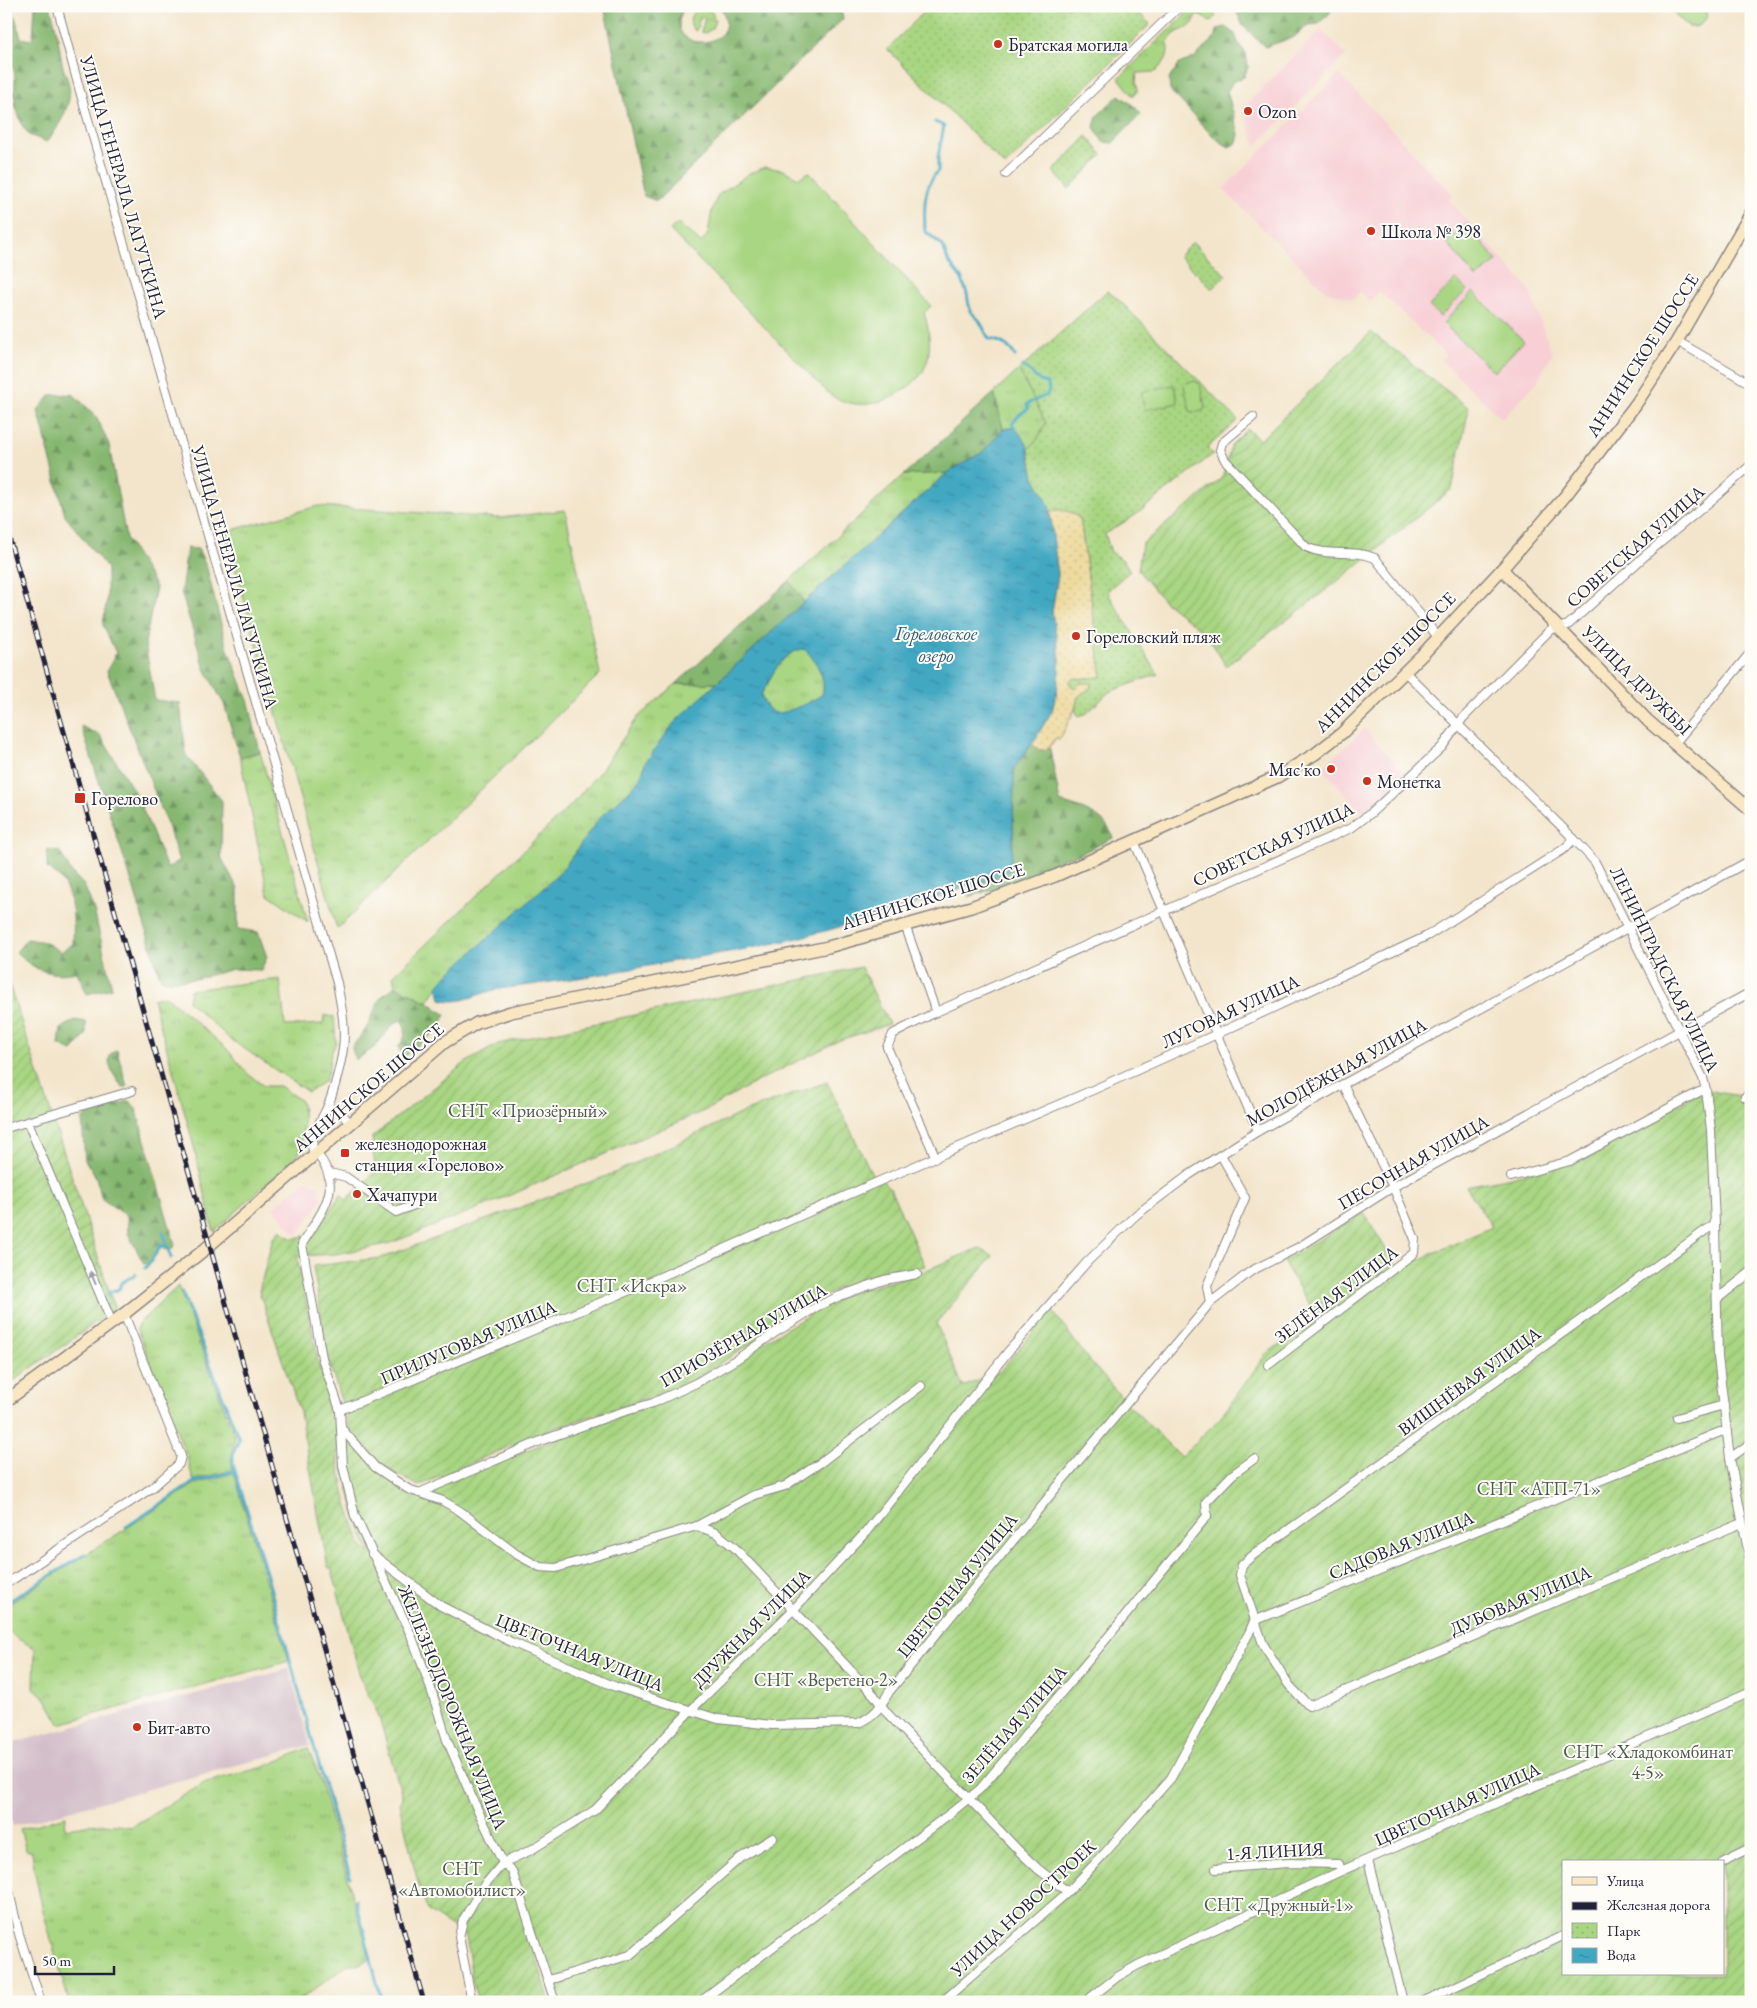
<svg xmlns="http://www.w3.org/2000/svg" width="1757" height="2008" font-family="'EB Garamond',serif">
<style>
.built{fill:#f7cfd5}
.industrial{fill:#d2bdc8}
.grass{fill:url(#grass-tufts);stroke:#667c5e}
.forest{fill:url(#forest-firs);stroke:#546c56}
.sand{fill:url(#sand-dots);stroke:#887e6c}
.park{fill:url(#park-dots);stroke:#667c5e}
.garden{fill:url(#garden-furrows);stroke:#667c5e;fill-rule:evenodd}
.pitch{fill:#a9d682;stroke:#667c5e}
.water{fill:url(#water-ripples);stroke:#32657e;fill-rule:evenodd}
.lines{fill:none;stroke-linecap:round;stroke-linejoin:round}
.stream{stroke:#42a8c2;stroke-width:3}
.street-casing{stroke:#8a8483;stroke-width:10}
.secondary-casing{stroke:#8a8483;stroke-width:14}
.street{stroke:#fff;stroke-width:8}
.secondary{stroke:#f9e7c3;stroke-width:11}
.rail-casing{stroke:#22223b;stroke-width:5}
.rail{stroke:#fdfcf7;stroke-width:3;stroke-dasharray:9;stroke-linecap:butt}
.oneway{fill:#9c9ca7}
.poi-dot{fill:#c8321e;stroke:#fdfcf7;stroke-width:2}
.labels{text-anchor:middle;dominant-baseline:central;stroke-width:4;stroke-linejoin:round;paint-order:stroke}
.poi-label{font-size:18px;fill:#22223b;stroke:#fdfcf7;text-anchor:start}
.street-label{font-size:18px;fill:#22223b;stroke:#fdfcf7}
.park-label{font-size:18px;fill:#4a5850;stroke:#fdfcf7}
.water-label{font-size:19px;font-style:italic;fill:#305e78;stroke:#fdfcf7}
</style>
<defs>
<pattern id="grass-tufts" width="24" height="20" patternUnits="userSpaceOnUse" patternTransform="scale(1.25)"><rect width="24" height="20" fill="#a9d682"/><path d="M3 7l-1-3M5 7V3M7 7l1-3M15 17l-1-3M17 17v-4M19 17l1-3" fill="none" stroke="#91b771"/></pattern>
<pattern id="forest-firs" width="22" height="20" patternUnits="userSpaceOnUse" patternTransform="scale(1.25)"><rect width="22" height="20" fill="#86b770"/><path d="M5 1l3.5 6h-7zM16 11l3.5 6h-7z" fill="#6d945d"/></pattern>
<pattern id="sand-dots" width="8" height="8" patternUnits="userSpaceOnUse" patternTransform="scale(1.25)"><rect width="8" height="8" fill="#eeda9e"/><path d="M2 2h.1M6 6h.1" fill="none" stroke="#ccbb89" stroke-width="1.8" stroke-linecap="round"/></pattern>
<pattern id="park-dots" width="8" height="8" patternUnits="userSpaceOnUse" patternTransform="scale(1.25)"><rect width="8" height="8" fill="#a9d682"/><path d="M2 2h.1M6 6h.1" fill="none" stroke="#91b771" stroke-width="1.8" stroke-linecap="round"/></pattern>
<pattern id="garden-furrows" width="10" height="10" patternUnits="userSpaceOnUse" patternTransform="scale(1.25)"><rect width="10" height="10" fill="#a9d682"/><path d="M-1 1l2-2M0 10L10 0M9 11l2-2" fill="none" stroke="#91b771"/></pattern>
<pattern id="water-ripples" width="26" height="14" patternUnits="userSpaceOnUse" patternTransform="scale(1.25)"><rect width="26" height="14" fill="#42a8c2"/><path d="M2 4q2-2 4 0t4 0M15 11q2-2 4 0t4 0" fill="none" stroke="#37889f"/></pattern>
</defs>
<rect width="100%" height="100%" fill="#fdfcf7"/>
<filter id="ink" filterUnits="userSpaceOnUse"><feTurbulence type="fractalNoise" baseFrequency=".02" numOctaves="2"/><feDisplacementMap in="SourceGraphic" scale="10" xChannelSelector="R" yChannelSelector="G"/><feConvolveMatrix kernelMatrix="1 2 1 2 8 2 1 2 1" color-interpolation-filters="sRGB"/></filter>
<filter id="wash" filterUnits="userSpaceOnUse"><feTurbulence type="fractalNoise" baseFrequency=".0096" numOctaves="4" result="noise"/><feDisplacementMap in="SourceGraphic" scale="20" xChannelSelector="R" yChannelSelector="G"/><feGaussianBlur stdDeviation="1.12" result="paint"/><feColorMatrix in="noise" values="0 0 0 0 0 0 0 0 0 0 0 0 0 0 0 0 0 1.4 0 .05"/><feComposite in="paint" operator="in"/></filter>
<g filter="url(#wash)">
<rect width="100%" height="100%" fill="#f3e5cb"/>
<g class="built">
<path d="M1321,30L1346,55L1256,146L1243,108Z"/>
<path d="M1339,74L1452,194L1448,199L1529,289L1552,354L1537,382L1502,419L1441,360L1446,355L1379,291L1370,301L1360,292L1353,299L1327,292L1223,189Z"/>
<path d="M1364,729L1405,773L1363,813L1322,768Z"/>
<path d="M306,1180L318,1186L322,1199L297,1235L273,1208Z"/>
</g>
<path class="industrial" d="M289,1669L310,1745L13,1826L6,1800V1745Z"/>
<g class="grass">
<path d="M1194,6H1206L1216,16L1210,22L1201,16L1196,15C1193,29 1186,27 1176,33C1173,35 1170,40 1167,42C1170,57 1165,62 1155,72L1137,73L1136,82L1138,90L1133,96L1119,78Z"/>
<path d="M704,8L712,12L715,20L712,29L705,33L701,32L705,18L700,17L696,31L693,29C689,22 689,16 696,10Z"/>
<path d="M1019,370L1046,423L1038,438L1029,449L1015,427L1003,429L994,393Z"/>
<path d="M947,473L804,602L789,581L904,475Z"/>
<path d="M318,506L500,518L565,510L600,674L337,929L225,532Z"/>
<path d="M804,649C816,659 827,680 822,695C814,700 786,714 777,713C769,713 764,702 761,696C762,690 766,688 768,683C774,669 787,650 804,649Z"/>
<path d="M717,683L674,723L645,763L641,778L626,794L600,817L561,872L438,986L428,1002L395,986L393,976L572,804L601,770L638,717L676,684Z"/>
<path d="M260,752L308,922L268,894L240,757Z"/>
<path d="M280,979L285,1026L323,1024L324,1015L334,1017L336,1042L331,1054L328,1072L325,1081L308,1092L230,1039L188,1001L190,990Z"/>
<path d="M166,996L226,1048L249,1075L264,1086H280L301,1101C305,1119 304,1135 299,1154L214,1232L192,1139L153,999Z"/>
<path d="M178,1286L235,1437L231,1461L233,1470L193,1480L187,1457L137,1329L141,1321Z"/>
<path d="M234,1473L289,1661L60,1724L46,1699L34,1688L35,1648L16,1638L6,1628V1606L195,1484Z"/>
<path d="M308,1748L319,1776L370,1959L357,1965L349,1964L297,2002H69C55,1952 38,1903 32,1852L26,1850L20,1829L66,1816L65,1829C88,1823 108,1823 131,1827L206,1782L264,1767Z"/>
</g>
<g class="forest">
<path d="M6,6H12L21,38L30,40L33,37L35,6H50C56,25 59,44 62,63C63,71 68,78 69,85C73,104 58,128 47,142L29,135L22,125L15,104V75L6,43Z"/>
<path d="M604,6H685C655,55 749,53 720,6H840L843,19L657,201L644,196Z"/>
<path d="M1234,6H1327L1331,10L1329,14L1319,24L1308,25L1294,37L1265,47L1243,26Z"/>
<path d="M1225,27L1235,34L1239,45L1246,53L1248,67L1244,77L1233,82L1227,91L1239,134L1237,143L1229,147C1204,134 1191,108 1170,91L1169,79L1179,64L1194,58L1212,41L1218,29Z"/>
<path d="M1119,95L1133,105L1141,114L1113,143L1103,142L1094,127L1097,116Z"/>
<path d="M994,393L1003,429L983,452L947,473L904,475Z"/>
<path d="M73,394L96,416L109,445L126,538L156,587L145,643L155,700L180,703L186,755L222,801L221,857L238,889V929L258,932L267,957L261,970L233,969L195,979L164,981L159,975L134,889L81,726L100,735L138,798L167,868L179,861L168,826L107,671L116,653L103,625L107,598V568L65,516L38,410L51,395Z"/>
<path d="M187,548L198,549L206,565L226,644L249,703L260,752L240,757L224,704L205,669L181,592Z"/>
<path d="M789,581L804,602L717,683L676,684Z"/>
<path d="M1032,744L1039,750L1050,749L1060,802C1080,808 1107,815 1113,838L1080,854L1069,857L1031,873L1022,880L968,897L970,887L1010,870L1013,839L1014,768Z"/>
<path d="M47,850L60,852L71,872L84,885L94,910L112,988L87,994L77,972C51,977 34,971 16,952L27,939L45,942L61,952L73,944C74,923 74,899 62,881C59,876 52,872 47,868Z"/>
<path d="M395,986L428,1002L446,1015L437,1030L404,1057L398,1047C406,1037 408,1031 401,1020L394,1023L374,1048L355,1060L352,1047L366,1029L380,998Z"/>
<path d="M75,1020L86,1022V1035L72,1051L59,1045L61,1028Z"/>
<path d="M117,1050L127,1087H123C115,1079 100,1056 117,1050Z"/>
<path d="M130,1101L136,1109L175,1245L170,1251L161,1248L151,1262L144,1264L128,1233L127,1216L102,1199L96,1177L85,1160L82,1120L90,1111Z"/>
</g>
<path class="sand" d="M1058,509L1068,510L1080,518L1102,677L1072,679L1080,683L1091,682V688L1078,697L1075,709L1060,739L1056,738L1048,749L1039,750L1032,744L1052,711L1057,690L1060,659L1052,612L1058,575L1049,511Z"/>
<g class="park">
<path d="M930,6H1132L1150,24L1005,166L887,49Z"/>
<path d="M1087,136L1102,155L1069,189L1053,171Z"/>
<path d="M1193,242L1226,275L1212,289L1179,256Z"/>
<path d="M1107,291L1118,299L1238,420L1207,448L1213,454L1134,516L1105,534L1111,552L1124,561L1130,571L1108,590L1109,595L1158,674L1109,692L1086,714L1078,716L1075,709L1078,697L1091,688V683H1080L1075,688L1070,685V680L1075,678L1079,679L1102,677L1080,518C1069,511 1063,508 1049,511V505L1034,477L1029,449L1038,438L1046,423L1019,370Z"/>
</g>
<g class="garden">
<path d="M1371,332L1469,408L1452,489L1325,591L1226,666L1207,635L1164,601L1138,570L1142,544L1223,477L1231,445L1247,429L1260,440Z"/>
<path d="M861,967L889,1024L840,1040L756,1082L706,1110L499,1200L391,1243L336,1254L297,1256L319,1365L336,1417L338,1460L346,1501L362,1547L370,1553L355,1516L343,1466L342,1429L375,1467L419,1493L696,1383L840,1296L917,1274L979,1248L993,1256L936,1323L963,1387L999,1372L1052,1310L1087,1358L1126,1402L1181,1457L1221,1417L1266,1354L1317,1318L1283,1261L1364,1213L1398,1269L1492,1227L1466,1186L1511,1177L1570,1161L1706,1090L1745,1097L1751,1093V2002H555L511,1874L550,2002H478L472,1979L466,1936L429,1912L420,1891L399,1803L403,1799L378,1714L361,1680L332,1570L328,1568L300,1413L259,1291L273,1238L280,1230L292,1239L315,1233L341,1194L346,1200L369,1178L375,1170L372,1137L465,1063L498,1044ZM1563,1862H1723V1974H1563Z"/>
<path d="M6,975L115,1309L6,1386Z"/>
<path d="M827,1082L873,1176L882,1180L890,1188L925,1266L837,1289L684,1386L543,1432L418,1486L380,1465L349,1426L328,1358L313,1266L381,1258L612,1174L746,1111Z"/>
</g>
<g class="pitch">
<path d="M1666,6H1704L1707,16C1703,24 1698,28 1689,27Z"/>
<path d="M765,167L783,170L799,178L809,172L931,306L924,313C930,331 933,356 922,373C918,379 911,385 905,389C882,406 855,410 830,395L670,230L678,223L701,243L708,234L712,210L718,195L748,174Z"/>
<path d="M1467,224L1497,261L1476,278L1446,242Z"/>
<path d="M1456,279L1467,290L1440,317L1429,306Z"/>
<path d="M1473,292L1524,341L1494,372L1443,323Z"/>
<path d="M1195,381L1200,384L1205,407L1204,410C1199,412 1195,413 1190,411L1184,386L1188,382Z"/>
<path d="M1174,385L1178,403L1145,410L1141,392Z"/>
</g>
<path class="water" d="M1015,427L1027,444L1034,477L1049,505L1058,575L1052,612L1060,659L1057,691L1052,711L1032,744L1014,768L1013,839L1010,870C942,898 870,920 798,938C758,948 716,954 675,961C617,972 558,982 499,989C480,992 461,1006 441,999L438,986L449,973L561,872L600,817L626,794L641,778L645,763L674,723L804,602L947,473L983,452L1003,429ZM804,649C816,659 827,680 822,695C814,700 786,714 777,713C769,713 764,702 761,696C762,690 766,688 768,683C774,669 787,650 804,649Z"/>
<g class="lines">
<g class="stream">
<path d="M935,122L944,126L938,157V171C923,185 924,211 925,231L943,246L948,261L962,279L967,294L970,311L979,320L989,339C1001,341 1010,346 1015,356"/>
<path d="M1015,427L1012,424L1020,414L1028,409L1027,404L1047,395L1049,390L1048,384L1040,381L1023,366"/>
<path d="M163,1232L171,1258"/>
<path d="M145,1268L151,1261L160,1246H168"/>
<path d="M182,1292L239,1439L233,1454V1464L267,1576L350,1877"/>
<path d="M109,1296L110,1292L119,1289L121,1283L136,1274"/>
<path d="M126,1527L194,1482L235,1471"/>
<path d="M6,1603L85,1554"/>
<path d="M356,1900L382,2002"/>
</g>
</g>
</g>
<g filter="url(#ink)">
<g class="lines">
<g class="street-casing">
<g id="street">
<path d="M57,6L81,95L337,983C341,1005 346,1027 343,1049C341,1063 333,1095 327,1108C320,1123 308,1139 314,1155"/>
<path d="M6,88L9,96"/>
<path d="M1006,174L1180,6"/>
<path d="M1677,341L1751,384"/>
<path d="M1253,417L1222,443L1220,450L1225,460L1306,547C1329,558 1352,548 1375,558L1438,637"/>
<path d="M1405,672L1574,839L1595,862L1703,1078L1706,1090L1711,1130L1715,1225L1718,1357L1730,1458L1751,1566"/>
<path d="M1675,743L1751,652"/>
<path d="M1134,841L1258,1131"/>
<path d="M905,925L936,1012"/>
<path d="M1745,1097L1751,1093"/>
<path d="M327,1108L340,1112L350,1123"/>
<path d="M28,1123L112,1323"/>
<path d="M6,1128L132,1091"/>
<path d="M316,1153C346,1187 321,1212 302,1244L322,1358L340,1410L343,1466L355,1516L411,1635L429,1683L447,1740L473,1800L503,1863L512,1871L555,2002"/>
<path d="M936,1158L887,1047L893,1034L936,1012L1351,828L1371,813L1442,747L1463,718L1550,630L1568,625L1648,553L1713,499L1751,465"/>
<path d="M330,1173L346,1177L396,1212L417,1204"/>
<path d="M1511,1177L1570,1161L1699,1092L1706,1090"/>
<path d="M1715,1225L1706,1230L1252,1556L1242,1565L1240,1575L1263,1644L1289,1685L1309,1706L1742,1523"/>
<path d="M1717,1299L1751,1272"/>
<path d="M1210,1303L1207,1286L1245,1198L1221,1155"/>
<path d="M1268,1365L1414,1253L1415,1239L1393,1187L1343,1084"/>
<path d="M340,1410L628,1291L882,1180L1095,1089L1217,1034L1427,936L1564,849L1574,839"/>
<path d="M1677,1418L1724,1405"/>
<path d="M342,1429L375,1467L408,1489L443,1501L460,1511L516,1554L540,1567L556,1568L697,1526L754,1495L785,1486L820,1463L921,1386"/>
<path d="M1730,1458L1751,1443"/>
<path d="M419,1493L543,1440L616,1414L653,1403L696,1383L737,1359L776,1332L818,1306L840,1296L884,1280L917,1274"/>
<path d="M697,1526L716,1533L734,1547L874,1695L887,1713L1020,1852L1038,1869L1068,1892"/>
<path d="M372,1554L441,1606L511,1642L616,1687L718,1719L772,1725L858,1723C875,1716 880,1707 889,1692L1061,1482L1210,1303L1251,1271L1299,1247L1393,1187L1751,992"/>
<path d="M6,1584L153,1487L179,1464L181,1456L124,1314"/>
<path d="M1368,1860L1403,2002"/>
<path d="M1722,1862L1751,1848"/>
<path d="M1341,1871L1751,1692"/>
<path d="M6,1879L19,1934L41,2002"/>
<path d="M549,1980L630,1955L740,1858L773,1838"/>
<path d="M472,2002L459,1937L463,1920L482,1888L503,1863L531,1850L595,1810L691,1710L794,1609L866,1532L1007,1353L1088,1261L1136,1215L1189,1175L1258,1131L1751,860"/>
<path d="M700,2002L952,1812L980,1789L1094,1654L1207,1516L1206,1502L1232,1475L1254,1459"/>
<path d="M942,2002L1068,1892L1104,1854L1171,1778L1249,1633L1254,1621L1720,1432H1726"/>
<path d="M1085,2002L1117,1977L1138,1965L1341,1871L1339,1864L1288,1863L1216,1869"/>
<path d="M1422,2002L1563,1936"/>
</g>
</g>
<g class="secondary-casing">
<g id="secondary">
<path d="M1502,569L1648,721L1751,810"/>
<path d="M6,1401L124,1314L204,1250L445,1042L477,1023L511,1012L828,947L971,907L1055,876L1134,841L1277,777L1315,754L1342,733L1423,654L1502,569L1566,495L1636,404L1677,341L1751,213"/>
</g>
</g>
<use href="#street" class="street"/>
<use href="#secondary" class="secondary"/>
<g class="rail-casing">
<path id="rail" d="M6,527L424,2002"/>
</g>
<use href="#rail" class="rail"/>
</g>
<defs><path id="oneway-solid" d="M-6-.8H1V-3.2L6.5 0L1 3.2V.8H-6Z" transform="scale(1.25)"/></defs>
<use class="oneway" href="#oneway-solid" transform="translate(93 1278) rotate(-113)"/>
</g>
<g class="poi-dot">
<circle cx="998" cy="44" r="5"/>
<circle cx="1248" cy="111" r="5"/>
<circle cx="1371" cy="231" r="5"/>
<circle cx="1076" cy="636" r="5"/>
<circle cx="1331" cy="769" r="5"/>
<circle cx="1367" cy="781" r="5"/>
<rect x="74" y="792" width="12" height="12" rx="2.5"/>
<rect x="340" y="1148" width="10" height="10" rx="2.5"/>
<circle cx="357" cy="1194" r="5"/>
<circle cx="137" cy="1727" r="5"/>
</g>
<g class="labels">
<g class="poi-label">
<text x="1008" y="44">Братская могила</text>
<text x="1258" y="111">Ozon</text>
<text x="1381" y="231">Школа № 398</text>
<text x="1086" y="636">Гореловский пляж</text>
<text x="1321" y="769" text-anchor="end">Мяс'ко</text>
<text x="1377" y="781">Монетка</text>
<text x="91" y="798">Горелово</text>
<text x="355" y="1143">железнодорожная<tspan x="355" dy="21">станция «Горелово»</tspan></text>
<text x="367" y="1194">Хачапури</text>
<text x="147" y="1727">Бит-авто</text>
</g>
<g class="street-label">
<text transform="translate(124 187) rotate(74)">УЛИЦА ГЕНЕРАЛА ЛАГУТКИНА</text>
<text transform="translate(1642 355) rotate(-57)">АННИНСКОЕ ШОССЕ</text>
<text transform="translate(1635 546) rotate(-41)">СОВЕТСКАЯ УЛИЦА</text>
<text transform="translate(235 577) rotate(74)">УЛИЦА ГЕНЕРАЛА ЛАГУТКИНА</text>
<text transform="translate(1385 662) rotate(-45)">АННИНСКОЕ ШОССЕ</text>
<text transform="translate(1637 680) rotate(45)">УЛИЦА ДРУЖБЫ</text>
<text transform="translate(1273 844) rotate(-25)">СОВЕТСКАЯ УЛИЦА</text>
<text transform="translate(933 896) rotate(-17)">АННИНСКОЕ ШОССЕ</text>
<text transform="translate(1665 969) rotate(64)">ЛЕНИНГРАДСКАЯ УЛИЦА</text>
<text transform="translate(1230 1011) rotate(-25)">ЛУГОВАЯ УЛИЦА</text>
<text transform="translate(1336 1072) rotate(-29)">МОЛОДЁЖНАЯ УЛИЦА</text>
<text transform="translate(368 1087) rotate(-40)">АННИНСКОЕ ШОССЕ</text>
<text transform="translate(1413 1162) rotate(-30)">ПЕСОЧНАЯ УЛИЦА</text>
<text transform="translate(1336 1294) rotate(-37)">ЗЕЛЁНАЯ УЛИЦА</text>
<text transform="translate(743 1335) rotate(-30)">ПРИОЗЁРНАЯ УЛИЦА</text>
<text transform="translate(468 1342) rotate(-23)">ПРИЛУГОВАЯ УЛИЦА</text>
<text transform="translate(1469 1381) rotate(-36)">ВИШНЁВАЯ УЛИЦА</text>
<text transform="translate(1401 1545) rotate(-22)">САДОВАЯ УЛИЦА</text>
<text transform="translate(957 1585) rotate(-51)">ЦВЕТОЧНАЯ УЛИЦА</text>
<text transform="translate(1520 1600) rotate(-23)">ДУБОВАЯ УЛИЦА</text>
<text transform="translate(751 1628) rotate(-45)">ДРУЖНАЯ УЛИЦА</text>
<text transform="translate(580 1652) rotate(22)">ЦВЕТОЧНАЯ УЛИЦА</text>
<text transform="translate(453 1707) rotate(68)">ЖЕЛЕЗНОДОРОЖНАЯ УЛИЦА</text>
<text transform="translate(1014 1724) rotate(-49)">ЗЕЛЁНАЯ УЛИЦА</text>
<text transform="translate(1457 1804) rotate(-24)">ЦВЕТОЧНАЯ УЛИЦА</text>
<text transform="translate(1275 1851) rotate(-3)">1-Я ЛИНИЯ</text>
<text transform="translate(1023 1908) rotate(-43)">УЛИЦА НОВОСТРОЕК</text>
</g>
<g class="park-label">
<text x="528" y="1110">СНТ «Приозёрный»</text>
<text x="632" y="1285">СНТ «Искра»</text>
<text x="1539" y="1488">СНТ «АТП-71»</text>
<text x="826" y="1679">СНТ «Веретено-2»</text>
<text x="1648" y="1751">СНТ «Хладокомбинат<tspan x="1648" dy="21">4-5»</tspan></text>
<text x="462" y="1868">СНТ<tspan x="462" dy="21">«Автомобилист»</tspan></text>
<text x="1279" y="1904">СНТ «Дружный-1»</text>
</g>
<g class="water-label">
<text x="936" y="633">Гореловское<tspan x="936" dy="22">озеро</tspan></text>
</g>
</g>
<rect width="1757" height="2008" fill="none" stroke="#fdfcf7" stroke-width="25"/>
<rect x="1562" y="1860" width="162" height="115" fill="#fdfcf7" stroke="#a5a5ac"/>
<rect x="1572" y="1877" width="25" height="8" fill="#f9e7c3" stroke="#a5a5ac"/>
<text x="1607" y="1886" font-size="15" fill="#22223b">Улица</text>
<rect x="1572" y="1902" width="25" height="8" fill="#22223b" stroke="#a5a5ac"/>
<text x="1607" y="1910" font-size="15" fill="#22223b">Железная дорога</text>
<rect x="1572" y="1923" width="25" height="15" fill="url(#park-dots)" stroke="#a5a5ac"/>
<text x="1607" y="1936" font-size="15" fill="#22223b">Парк</text>
<rect x="1572" y="1948" width="25" height="15" fill="url(#water-ripples)" stroke="#a5a5ac"/>
<text x="1607" y="1960" font-size="15" fill="#22223b">Вода</text>
<path d="M35 1966v8h79v-8" fill="none" stroke="#22223b" stroke-width="2.5"/>
<text x="42" y="1966" font-size="15" fill="#22223b" stroke="#fdfcf7" stroke-width="4" paint-order="stroke">50 m</text>
</svg>
